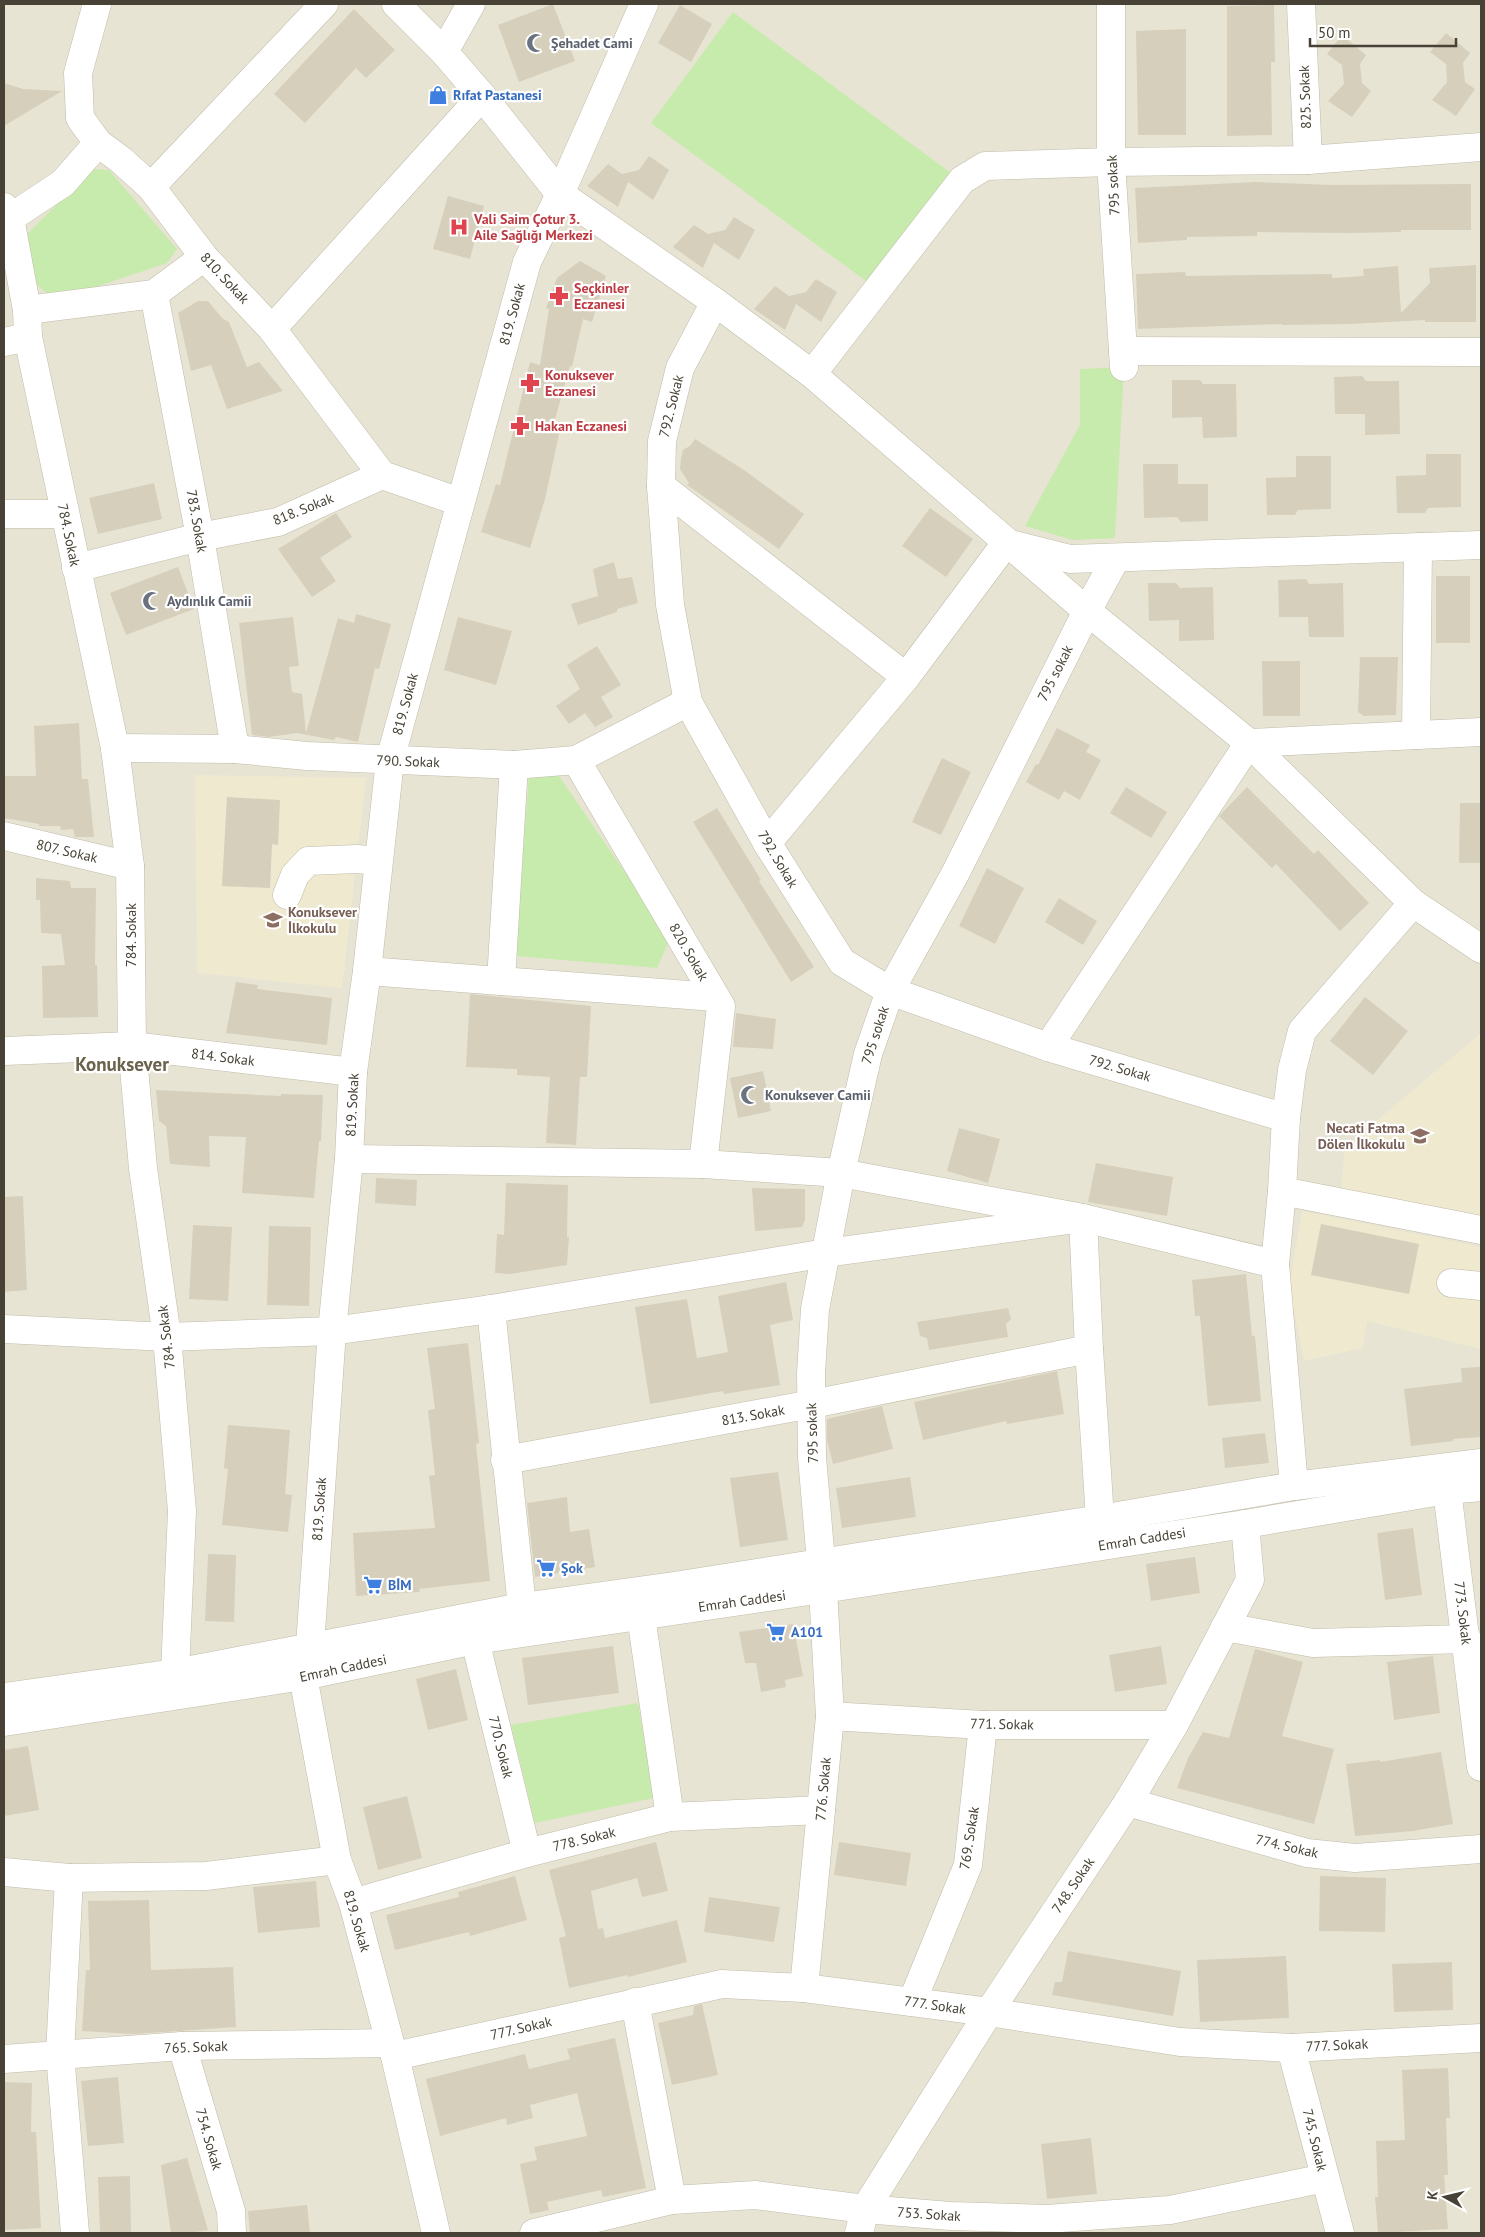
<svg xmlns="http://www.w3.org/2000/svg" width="1485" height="2237" font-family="'PT Sans',sans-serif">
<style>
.residential{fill:#e8e4d4}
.education{fill:#eee9cf}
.green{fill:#c7ebac}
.building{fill:#d6cfbb}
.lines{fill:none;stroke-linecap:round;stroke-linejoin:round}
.minor-casing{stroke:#c0bba8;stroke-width:29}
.minor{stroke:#fff;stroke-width:28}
.labels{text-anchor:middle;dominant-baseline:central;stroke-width:4.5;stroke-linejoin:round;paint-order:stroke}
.worship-label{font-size:14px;font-weight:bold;fill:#5b616d;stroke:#fff;text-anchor:start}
.shop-label{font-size:14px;font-weight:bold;fill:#366cbe;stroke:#fff;text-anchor:start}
.street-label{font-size:14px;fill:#474235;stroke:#fff}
.health-label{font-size:14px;font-weight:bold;fill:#be3a42;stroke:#fff;text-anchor:start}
.education-label{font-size:14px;font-weight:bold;fill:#785e54;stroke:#fff;text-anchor:start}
.district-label{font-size:19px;font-weight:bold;fill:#6b624b;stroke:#fff}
</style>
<rect width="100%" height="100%" fill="#f4f1e6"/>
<rect class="residential" x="4" y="4" width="1477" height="2229"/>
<g class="education">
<path d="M195,775L366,778L342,988L197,973Z"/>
<path d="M1481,1033V1219L1341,1190L1345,1147Z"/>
<path d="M1302,1211L1481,1247V1349L1367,1321L1363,1348L1304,1361L1289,1287Z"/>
</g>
<g class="green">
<path d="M733,12L951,173L870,284L651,123Z"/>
<path d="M93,169L109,170L177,249L167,263L72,295L48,294L37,285L27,234Z"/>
<path d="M1124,367L1115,538L1073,540L1025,526L1080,425V369Z"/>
<path d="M529,775L559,776L670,938L657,968L515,956Z"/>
<path d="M638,1703L654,1798L535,1823L511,1725Z"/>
</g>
<g class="building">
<path d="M553,4L575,61L519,82L498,25Z"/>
<path d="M680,5L712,24L691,62L658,43Z"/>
<path d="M1274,5L1275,62H1271L1272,135L1227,136V6Z"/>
<path d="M354,9L395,50L366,78L356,68L305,123L274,94Z"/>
<path d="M1186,29V135H1138L1136,31Z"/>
<path d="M1446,33L1470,53L1463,63L1465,82L1475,89L1456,116L1432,100L1447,82L1446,64L1430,52Z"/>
<path d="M1342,35L1366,55L1360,64L1362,83L1371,91L1352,117L1328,101L1344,84L1342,65L1327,54Z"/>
<path d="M4,83L23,89L62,91L4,126Z"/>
<path d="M649,156L669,170L653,200L628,182L618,207L587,186L608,164L622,174L639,170Z"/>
<path d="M1256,182L1331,185L1471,184V230H1401V232L1351,233L1257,232V236L1187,237V240L1138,243L1135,188Z"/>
<path d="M448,196L484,206L470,259L433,249Z"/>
<path d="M734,217L755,230L739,260L714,243L703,268L673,247L694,225L708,234L725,230Z"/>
<path d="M580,261L606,276L592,322L583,319L572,367L570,366L554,423L561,425L545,499L530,548L481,532L496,484L500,485L530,362L540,365L549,309L546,308L557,278Z"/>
<path d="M1476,265V322H1425V320L1351,324L1282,325V324L1138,329L1136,274L1185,272L1186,276L1332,274V278L1364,276L1363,269L1398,266L1401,313L1430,283L1429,268Z"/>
<path d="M816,279L837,292L821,322L796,304L785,330L754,309L775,286L789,296L806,292Z"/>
<path d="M198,301H208L223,319L229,322L247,367L259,362L283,391L227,409L211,365L191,371L178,313Z"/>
<path d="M1362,376L1366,381H1399L1400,434L1365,435V414H1335L1334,377Z"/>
<path d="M1172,380H1200L1203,384H1236L1237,437L1203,438L1202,417L1172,418Z"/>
<path d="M695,439L744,470L804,514L779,549L687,485L689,483L680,469L681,459L683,450L690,446Z"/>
<path d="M1426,454H1461V507L1428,508L1425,513H1397L1396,476L1426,475Z"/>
<path d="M1296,456H1331V509L1298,510L1295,515H1267L1266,478L1296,477Z"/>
<path d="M1143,464H1178V484H1208V521L1181,522L1177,517L1144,518Z"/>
<path d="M154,483L162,519L98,534L89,498Z"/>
<path d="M930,508L973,539L946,577L902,546Z"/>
<path d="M336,513L352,537L320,558L336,581L312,597L278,549Z"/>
<path d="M614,562L618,579L632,577L638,603L617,609V612L578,625L571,604L598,596L593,569Z"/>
<path d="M178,567L194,609L126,635L110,593Z"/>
<rect x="1436" y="576" width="34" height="67"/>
<path d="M1306,579L1309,584L1343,583L1344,637H1309L1308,617H1279L1278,580Z"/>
<path d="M1148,583H1176L1180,588L1213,587L1214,640L1179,641V620L1149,621Z"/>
<path d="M356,614L391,624L379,669L375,668L358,742L336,737L334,740L297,733L269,737L252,735L239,623L293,617L299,666L289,667L292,692L302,694L306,733L338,618L354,623Z"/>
<path d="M458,617L512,631L496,685L444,670Z"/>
<path d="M597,646L621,685L601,697L613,717L595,727L585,713L569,724L556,706L580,689L567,665Z"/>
<path d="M1360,657H1398L1396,715L1364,716L1358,712Z"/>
<path d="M1262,661H1300V716H1263Z"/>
<path d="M79,723L82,779H88L94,837H75L73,829L61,830L60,826H39V824L4,818V776H36L34,726Z"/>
<path d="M1057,728L1090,745L1086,752L1101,760L1080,800L1064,791L1059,800L1026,782L1036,764L1038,765Z"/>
<path d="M942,758L971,772L941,835L912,822Z"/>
<path d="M1126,787L1167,812L1151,838L1110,813Z"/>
<path d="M1247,787L1314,854L1318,850L1369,903L1340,931L1276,864L1272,868L1219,816Z"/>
<path d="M227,797L280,800L278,845L272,844L270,888L222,886Z"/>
<path d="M1460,803H1481V863H1459Z"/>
<path d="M717,808L761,880L759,881L814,967L791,982L693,822Z"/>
<path d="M987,868L1024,888L995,944L959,926Z"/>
<path d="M36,878L70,881L71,888H96L95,965H97L98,1017L43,1018L42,966L65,965L61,934L41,933L40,900H36Z"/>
<path d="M1059,898L1097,921L1083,945L1045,922Z"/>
<path d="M236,982L258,985L257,989L332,998L327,1045L226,1033Z"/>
<path d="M470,994L591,1006L587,1077H580L576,1145L546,1143L550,1077L517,1075V1069L466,1067Z"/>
<path d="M1365,997L1408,1031L1373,1075L1330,1041Z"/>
<path d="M736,1013L776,1019L773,1049L733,1047Z"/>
<path d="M763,1071L771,1111L738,1118L730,1078Z"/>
<path d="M156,1090L281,1096V1094L323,1095L321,1141H319L314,1198L242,1193L246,1137L209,1136L210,1167L170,1164L166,1126L159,1121Z"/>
<path d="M959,1128L1000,1139L988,1183L947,1171Z"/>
<path d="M1096,1163L1173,1177L1167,1216L1088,1202Z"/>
<path d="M376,1178L417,1180L416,1206L375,1203Z"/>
<path d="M506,1183L568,1185L567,1237H569L567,1265L510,1274L495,1273L497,1234L504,1235Z"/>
<path d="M752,1188L805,1189V1220L802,1227L755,1231Z"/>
<path d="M23,1196L27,1290L4,1292V1197Z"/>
<path d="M1321,1224L1419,1244L1409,1294L1311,1275Z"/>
<path d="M193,1225L232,1227L228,1301L189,1299Z"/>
<path d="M269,1226L311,1227L309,1306L267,1305Z"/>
<path d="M1246,1274L1252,1336H1255L1261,1401L1208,1406L1200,1316H1195L1192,1280Z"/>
<path d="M786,1282L793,1320L770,1325L780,1385L724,1394L723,1391L650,1404L635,1307L687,1299L697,1358L728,1352L718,1296Z"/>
<path d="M1008,1308L1011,1319L1006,1324L1008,1337L929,1350L927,1338L920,1336L917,1322Z"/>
<path d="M468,1343L479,1443L476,1444L490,1581L419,1589L420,1592L356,1596L353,1533L435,1528L429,1476L435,1475L428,1410L435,1409L427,1348Z"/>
<path d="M1481,1367V1437L1453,1439V1441L1411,1446L1404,1389L1462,1382L1461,1368Z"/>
<path d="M1057,1371L1064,1414L1007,1424L1006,1421L923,1440L914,1402Z"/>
<path d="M882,1406L893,1449L833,1464L827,1440V1419Z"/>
<path d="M228,1425L290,1430L285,1494L292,1495L288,1532L222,1525L228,1469L224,1468Z"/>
<path d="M1265,1433L1269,1463L1225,1468L1222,1438Z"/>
<path d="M778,1472L788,1540L740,1547L730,1478Z"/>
<path d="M910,1477L916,1517L842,1528L836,1488Z"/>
<path d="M567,1497L570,1532L589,1529L595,1567L535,1577L527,1503Z"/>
<path d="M1413,1528L1422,1595L1385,1600L1377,1533Z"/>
<path d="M208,1554L236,1555L234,1622L205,1621Z"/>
<path d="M1195,1557L1200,1593L1151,1601L1146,1564Z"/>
<path d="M793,1624L803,1676L785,1680L786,1687L761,1692L756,1663H745L739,1632Z"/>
<path d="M613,1646L619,1693L528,1705L522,1658Z"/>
<path d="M1161,1646L1167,1684L1115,1692L1109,1655Z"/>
<path d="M1255,1649L1303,1662L1282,1736L1334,1749L1314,1824L1177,1788L1188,1758L1203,1732L1229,1738Z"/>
<path d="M1433,1656L1440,1713L1394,1720L1387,1662Z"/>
<path d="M456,1669L468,1720L428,1730L416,1679Z"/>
<path d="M28,1746L39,1810L4,1816V1750Z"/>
<path d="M1441,1752L1453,1824L1413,1831L1355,1836L1346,1764L1380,1760V1762Z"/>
<path d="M407,1796L422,1858L378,1870L363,1807Z"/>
<path d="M656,1842L668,1891L642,1897L637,1878L591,1891L598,1929L603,1928L605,1938L677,1920L687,1962L628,1977V1975L569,1988L559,1938L566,1936L549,1870Z"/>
<path d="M839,1842L911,1853L906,1886L834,1875Z"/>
<path d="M515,1876L527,1920L470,1936L469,1932L395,1950L386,1915L459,1897L458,1892Z"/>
<path d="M1320,1876L1386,1878L1385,1932L1319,1931Z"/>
<path d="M316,1881L320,1927L258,1933L253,1887Z"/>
<path d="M709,1897L780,1907L774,1942L704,1932Z"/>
<path d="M149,1900L151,1970L233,1967L236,2027L134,2034L82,2031L86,1970H90L88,1901Z"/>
<path d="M1068,1951L1181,1971L1173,2016L1052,1995L1055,1982H1062Z"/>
<path d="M1286,1956L1289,2018L1200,2022L1197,1960Z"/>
<path d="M1452,1962L1453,2010L1394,2012L1392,1964Z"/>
<path d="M702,2004L718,2075L672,2085L658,2023L693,2015L694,2006Z"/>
<path d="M615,2038L646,2188L603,2197L601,2190L547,2202L549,2210L530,2214L520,2164L537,2160L534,2147L587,2136L577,2093L530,2105L533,2118L507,2125L506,2118L440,2136L426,2079L525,2054L529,2069L570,2059L567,2049Z"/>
<path d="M1448,2068L1450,2118H1446L1448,2175H1444L1448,2229L1378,2233L1375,2197H1378L1376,2141L1405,2140L1402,2070Z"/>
<path d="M118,2077L124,2143L88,2146L81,2081Z"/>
<path d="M4,2082L32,2083L31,2132H36L41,2228L4,2230Z"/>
<path d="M1091,2138L1097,2194L1047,2199L1041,2144Z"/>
<path d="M187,2158L208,2230L189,2233H171L161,2165Z"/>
<path d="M130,2176L131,2233H100L98,2177Z"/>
<path d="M307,2205L310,2233H250L248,2211Z"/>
</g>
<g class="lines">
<g class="minor-casing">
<g id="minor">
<path d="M97,4L78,73L80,118L98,143L121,160L151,187L204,257L272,329L382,475L460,502"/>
<path d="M396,4L444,52L482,96L560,194L715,302L812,374L1087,611L1249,743L1413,903L1481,949"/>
<path d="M1111,4V162L1124,367"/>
<path d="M1301,4L1308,160"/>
<path d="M444,52L471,4"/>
<path d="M151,187L324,4"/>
<path d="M4,207L10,218L27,310L28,337L115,748L130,866L132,1046L143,1168L167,1337L182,1511L175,1673"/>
<path d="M10,218L63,183L98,143"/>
<path d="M154,294L200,537L235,749"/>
<path d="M715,302L680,368L662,441L661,486L670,605L688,702L767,843L842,962L890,991L1048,1047L1286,1118"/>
<path d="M27,310L154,294L204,257"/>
<path d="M272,329L482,96"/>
<path d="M4,342L28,337"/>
<path d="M1123,351L1481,352"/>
<path d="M812,374L962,180L985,166L1111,162L1308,160L1481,147"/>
<path d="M661,486L906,677"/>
<path d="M4,514H65"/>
<path d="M76,568L200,537L278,522L382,475"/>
<path d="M1416,735L1418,547"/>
<path d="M115,748L235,749L307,756L514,765L576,760L688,702"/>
<path d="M576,760L721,1006L703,1164"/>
<path d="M4,836L130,866"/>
<path d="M767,843L906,677L1006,543L1070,559L1481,545"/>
<path d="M287,895L295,875L308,861L357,859L378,861"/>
<path d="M367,971L715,997"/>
<path d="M501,981L514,765"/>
<path d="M1048,1047L1249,743L1481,732"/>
<path d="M4,1051L132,1046L353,1072"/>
<path d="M349,1159L703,1164L841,1173L1083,1218L1089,1349L1100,1519"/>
<path d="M1282,1191L1481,1230"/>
<path d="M1451,1283L1481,1286"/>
<path d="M491,1309L522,1607"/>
<path d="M4,1329L167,1337L332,1331L491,1309L826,1253L1083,1218L1275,1264"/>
<path d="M505,1460L812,1404L1089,1349"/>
<path d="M1294,1486L1275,1264L1282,1191L1286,1118L1292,1070L1302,1031L1413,903"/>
<path d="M1447,1490L1481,1767"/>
<path d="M821,1562L812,1457L811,1373L815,1309L841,1173L868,1054L890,991L955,874L1087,611L1116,558"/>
<path d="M641,1616L670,1817"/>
<path d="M1225,1627L1313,1643L1467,1639"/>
<path d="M475,1640L527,1853"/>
<path d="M4,1697L175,1673L522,1607L674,1586L1100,1519L1294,1486L1481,1463"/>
<path d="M830,1716L983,1725H1174"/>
<path d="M4,1722L303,1676L475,1640L823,1589L1245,1524L1447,1490L1481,1487"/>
<path d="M1128,1802L1307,1853L1355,1858L1481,1849"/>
<path d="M4,1872L69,1878L206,1876L337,1860"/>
<path d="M69,1878L60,2054L75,2233"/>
<path d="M353,1903L527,1853L670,1817L821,1810"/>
<path d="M804,1988L830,1716L823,1589"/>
<path d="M635,2002L672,2200"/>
<path d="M912,2002L968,1865L983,1725"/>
<path d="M182,2046L231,2211L232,2233"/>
<path d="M1291,2048L1340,2233"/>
<path d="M395,2056L722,1984L804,1988L989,2012L1180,2042L1291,2048L1481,2038"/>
<path d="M4,2059L182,2046L390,2043"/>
<path d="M436,2233L395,2056L390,2043L353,1903L337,1860L303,1676L310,1646L332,1331L349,1159L353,1072L367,971L390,760L527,262L560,194L644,4"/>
<path d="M534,2233L672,2200L755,2195L865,2209L950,2216L1047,2219L1170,2210L1325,2178"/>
<path d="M859,2233L865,2209L989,2012L1128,1802L1174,1725L1250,1580L1245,1524"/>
</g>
</g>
<use href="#minor" class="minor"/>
</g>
<defs>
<g id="mosque-bare" transform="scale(1.5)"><path d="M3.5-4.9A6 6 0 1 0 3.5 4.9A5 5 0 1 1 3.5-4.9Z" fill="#6b7280" stroke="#fff" stroke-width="2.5" paint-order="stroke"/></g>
<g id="shop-bare" transform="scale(1.5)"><path d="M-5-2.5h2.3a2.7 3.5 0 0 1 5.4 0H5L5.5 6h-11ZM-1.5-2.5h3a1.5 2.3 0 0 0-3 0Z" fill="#3f7fe0" stroke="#fff" stroke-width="2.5" paint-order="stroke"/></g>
<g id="hospital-bare" transform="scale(1.5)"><path d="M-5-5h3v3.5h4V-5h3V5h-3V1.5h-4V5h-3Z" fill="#e0444e" stroke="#fff" stroke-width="2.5" paint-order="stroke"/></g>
<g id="pharmacy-bare" transform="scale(1.5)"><path d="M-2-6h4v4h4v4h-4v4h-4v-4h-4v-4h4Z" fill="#e0444e" stroke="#fff" stroke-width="2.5" paint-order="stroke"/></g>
<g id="school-bare" transform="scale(1.5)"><path d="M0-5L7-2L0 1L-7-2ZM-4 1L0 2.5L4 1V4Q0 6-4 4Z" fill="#8d6e63" stroke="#fff" stroke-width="2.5" paint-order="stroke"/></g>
<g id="supermarket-bare" transform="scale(1.5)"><path d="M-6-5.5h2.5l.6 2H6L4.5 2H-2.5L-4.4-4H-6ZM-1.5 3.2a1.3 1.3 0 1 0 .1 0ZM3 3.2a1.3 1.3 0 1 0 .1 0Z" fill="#3f7fe0" stroke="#fff" stroke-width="2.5" paint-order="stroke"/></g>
</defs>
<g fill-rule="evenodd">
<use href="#mosque-bare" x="536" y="43"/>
<use href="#shop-bare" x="438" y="95"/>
<use href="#hospital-bare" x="459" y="227"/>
<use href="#pharmacy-bare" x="559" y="296"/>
<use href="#pharmacy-bare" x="530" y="383"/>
<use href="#pharmacy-bare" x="520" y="426"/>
<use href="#mosque-bare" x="152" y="601"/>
<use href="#school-bare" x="273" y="920"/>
<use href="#mosque-bare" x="750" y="1095"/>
<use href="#school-bare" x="1420" y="1136"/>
<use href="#supermarket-bare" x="546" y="1568"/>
<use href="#supermarket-bare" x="373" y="1585"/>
<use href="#supermarket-bare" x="776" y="1632"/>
</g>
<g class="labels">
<g class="worship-label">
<text x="551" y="43">Şehadet Cami</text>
<text x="167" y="601">Aydınlık Camii</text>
<text x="765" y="1095">Konuksever Camii</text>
</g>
<g class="shop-label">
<text x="453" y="95">Rıfat Pastanesi</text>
<text x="561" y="1568">Şok</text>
<text x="388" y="1585">BİM</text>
<text x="791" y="1632">A101</text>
</g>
<g class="street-label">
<text transform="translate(1305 97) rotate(-92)">825. Sokak</text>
<text transform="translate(1113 185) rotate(-93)">795 sokak</text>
<text transform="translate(225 278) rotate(47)">810. Sokak</text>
<text transform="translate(512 314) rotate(-75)">819. Sokak</text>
<text transform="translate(671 406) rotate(-76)">792. Sokak</text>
<text transform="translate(303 509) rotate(-22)">818. Sokak</text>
<text transform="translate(197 521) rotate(80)">783. Sokak</text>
<text transform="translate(69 535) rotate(78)">784. Sokak</text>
<text transform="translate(1055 673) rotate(-63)">795 sokak</text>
<text transform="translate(405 704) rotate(-75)">819. Sokak</text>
<text transform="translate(408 761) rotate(2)">790. Sokak</text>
<text transform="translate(67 851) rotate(13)">807. Sokak</text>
<text transform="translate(778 859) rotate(59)">792. Sokak</text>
<text transform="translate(131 935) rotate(-90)">784. Sokak</text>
<text transform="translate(689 952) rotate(60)">820. Sokak</text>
<text transform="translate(875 1035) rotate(-72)">795 sokak</text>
<text transform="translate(223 1057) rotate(7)">814. Sokak</text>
<text transform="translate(1120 1068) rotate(16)">792. Sokak</text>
<text transform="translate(352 1105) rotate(-87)">819. Sokak</text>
<text transform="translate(166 1337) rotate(-97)">784. Sokak</text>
<text transform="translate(753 1415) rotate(-10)">813. Sokak</text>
<text transform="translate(812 1433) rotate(-92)">795 sokak</text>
<text transform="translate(319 1509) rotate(-86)">819. Sokak</text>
<text transform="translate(1142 1539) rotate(-9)">Emrah Caddesi</text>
<text transform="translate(742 1601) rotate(-8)">Emrah Caddesi</text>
<text transform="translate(1463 1613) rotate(83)">773. Sokak</text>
<text transform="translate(343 1668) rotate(-12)">Emrah Caddesi</text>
<text transform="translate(1002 1724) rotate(1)">771. Sokak</text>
<text transform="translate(501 1747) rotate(76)">770. Sokak</text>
<text transform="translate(823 1789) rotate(-85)">776. Sokak</text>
<text transform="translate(969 1838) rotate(-81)">769. Sokak</text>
<text transform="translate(584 1839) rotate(-14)">778. Sokak</text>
<text transform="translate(1287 1846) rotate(13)">774. Sokak</text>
<text transform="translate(1073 1885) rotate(-56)">748. Sokak</text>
<text transform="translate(357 1921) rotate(74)">819. Sokak</text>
<text transform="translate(935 2005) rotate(8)">777. Sokak</text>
<text transform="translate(521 2028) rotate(-13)">777. Sokak</text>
<text transform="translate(1337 2045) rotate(-3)">777. Sokak</text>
<text transform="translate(196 2047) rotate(-2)">765. Sokak</text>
<text transform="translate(209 2139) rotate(74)">754. Sokak</text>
<text transform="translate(1315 2140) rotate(76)">745. Sokak</text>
<text transform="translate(929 2214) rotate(4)">753. Sokak</text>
</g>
<g class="health-label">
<text x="474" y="219">Vali Saim Çotur 3.<tspan x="474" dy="16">Aile Sağlığı Merkezi</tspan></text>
<text x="574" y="288">Seçkinler<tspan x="574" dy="16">Eczanesi</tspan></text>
<text x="545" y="375">Konuksever<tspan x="545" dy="16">Eczanesi</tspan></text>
<text x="535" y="426">Hakan Eczanesi</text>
</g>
<g class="education-label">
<text x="288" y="912">Konuksever<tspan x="288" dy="16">İlkokulu</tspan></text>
<text x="1405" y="1128" text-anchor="end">Necati Fatma<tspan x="1405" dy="16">Dölen İlkokulu</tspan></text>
</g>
<g class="district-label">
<text x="122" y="1064">Konuksever</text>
</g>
</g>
<rect width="1485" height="2237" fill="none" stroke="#474235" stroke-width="10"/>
<g transform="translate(1445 2197) rotate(278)" stroke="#ffffff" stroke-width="4" paint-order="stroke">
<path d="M0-4L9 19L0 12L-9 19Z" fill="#474235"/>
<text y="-8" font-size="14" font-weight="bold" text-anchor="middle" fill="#474235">K</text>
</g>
<path d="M1310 38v8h146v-8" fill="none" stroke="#474235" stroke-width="2.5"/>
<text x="1318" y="38" font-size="15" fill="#474235" stroke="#ffffff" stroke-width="4" paint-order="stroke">50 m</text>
</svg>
